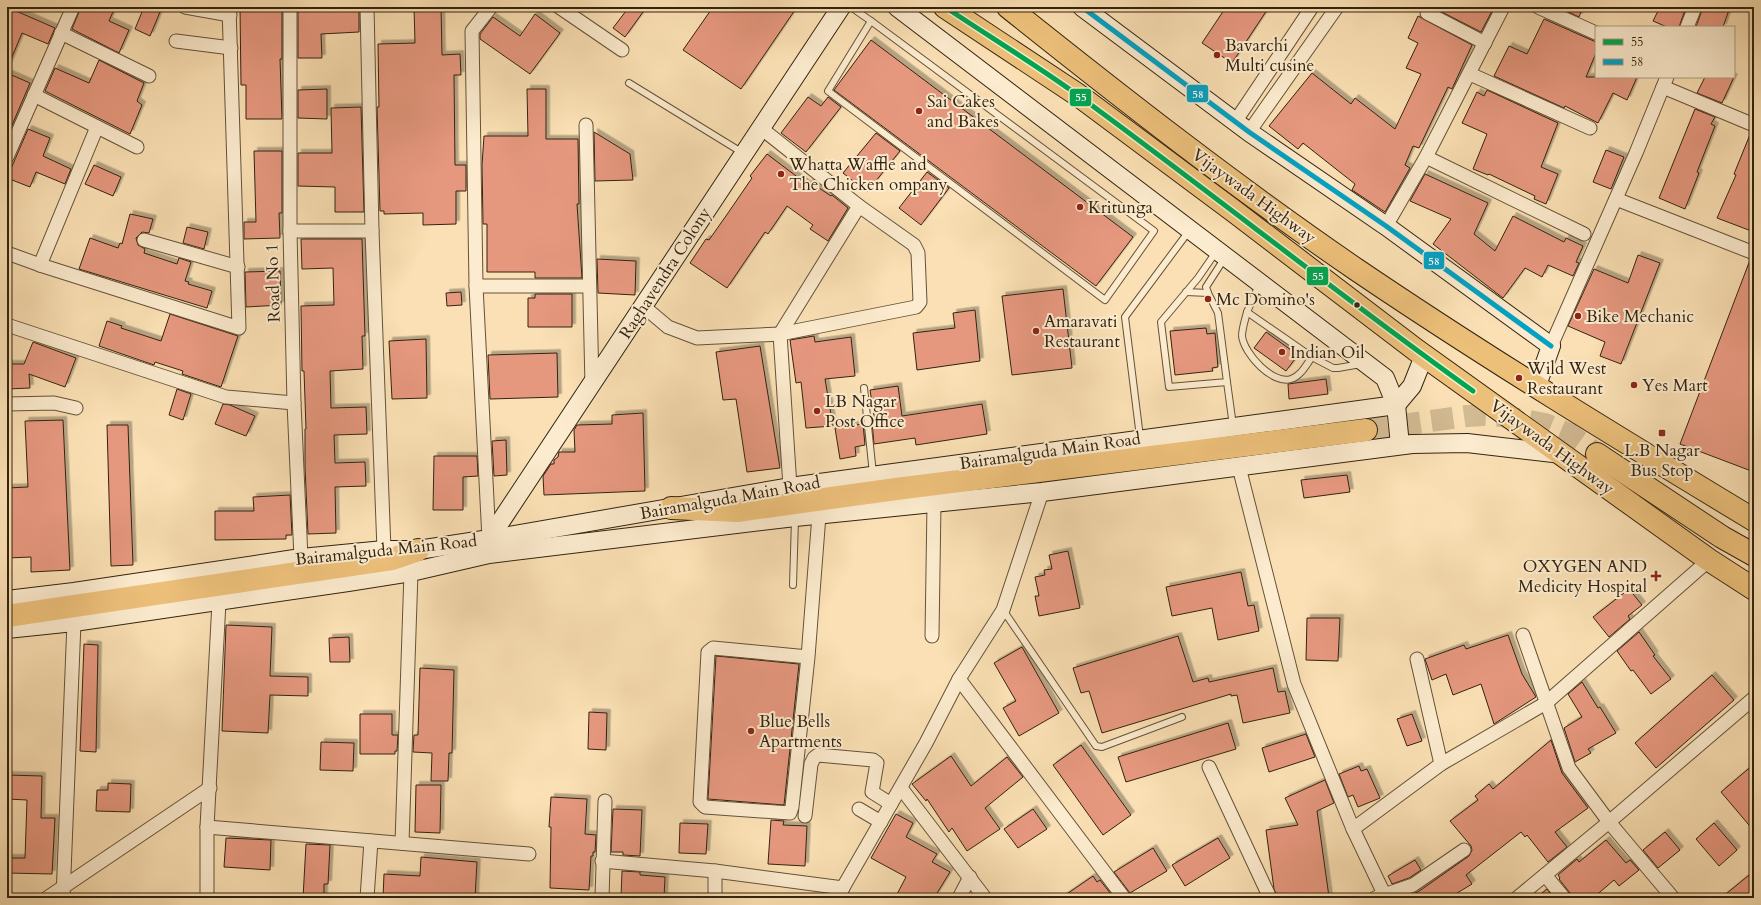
<svg xmlns="http://www.w3.org/2000/svg" width="1761" height="905" font-family="Cardo,serif">
<style>
.building{fill:#e6987f;stroke:#32230f;filter:url(#shadow)}
.lines{fill:none;stroke-linecap:round;stroke-linejoin:round}
.highway-tunnel{stroke:#d2ba93;stroke-width:22;stroke-dasharray:22 11;stroke-linecap:butt}
.lane-casing{stroke:#645238;stroke-width:8}
.street-casing{stroke:#645238;stroke-width:15}
.secondary-casing{stroke:#32230f;stroke-width:20}
.highway-casing{stroke:#32230f;stroke-width:24}
.lane{stroke:#fcebce;stroke-width:6}
.street{stroke:#fcebce;stroke-width:13}
.secondary{stroke:#fcebce;stroke-width:18}
.highway{stroke:#edc07a;stroke-width:22}
.bus-1-casing{stroke:#fcebce;stroke-width:8}
.bus-2-casing{stroke:#fcebce;stroke-width:8}
.bus-1{stroke:#00a651;stroke-width:5}
.bus-2{stroke:#02a2c4;stroke-width:5}
.poi-dot{fill:#8f2418;stroke:#fcebce;stroke-width:1.5}
.bus-dot{fill:#32230f;stroke:#fcebce;stroke-width:1.5}
.labels{text-anchor:middle;dominant-baseline:central;stroke-width:4;stroke-linejoin:round;paint-order:stroke}
.poi-label{font-size:17px;fill:#32230f;stroke:#fcebce;text-anchor:start}
.street-label{font-size:17px;fill:#32230f;stroke:#fcebce}
.line-badge{stroke:#fcebce;stroke-width:1.5}
.badge-label{font-size:11px;text-anchor:middle;font-weight:bold;fill:#fff}
</style>
<defs>
<filter id="shadow"><feDropShadow dx="3.5" dy="-3.5" stdDeviation="0" flood-color="#0004"/></filter>
</defs>
<rect width="100%" height="100%" fill="#fae0b4"/>
<filter id="stains"><feTurbulence type="fractalNoise" baseFrequency=".005" numOctaves="4"/><feColorMatrix values="0 0 0 0 .2 0 0 0 0 .09 0 0 0 0 .02 0 0 0 .5 -.17"/></filter>
<radialGradient id="worn" r=".72"><stop offset=".6" stop-color="#630" stop-opacity="0"/><stop offset="1" stop-color="#630" stop-opacity=".3"/></radialGradient>
<g class="building">
<path d="M7,7L55,28L48,44L22,33L7,69Z"/>
<path d="M81,7H115L109,21L129,30L119,53L72,29Z"/>
<path d="M144,7L160,12L150,36L135,29Z"/>
<path d="M277,7V10H282V59H280L282,119H246V85H241L240,8Z"/>
<path d="M414,7H441L442,55L460,54L461,75H454L455,165H466V191H456V224L423,225V213L384,214V211H380L377,107H379L378,44L415,43Z"/>
<path d="M629,7H635L643,12L625,37L613,28Z"/>
<path d="M713,7H797L741,89L683,50Z"/>
<path d="M1226,7H1269L1232,63L1202,43Z"/>
<path d="M1437,7H1494L1481,32L1436,9Z"/>
<path d="M1558,7H1583L1579,17Z"/>
<path d="M1660,7H1686L1679,27H1667L1653,21Z"/>
<path d="M1703,7H1730L1723,27H1696Z"/>
<path d="M327,9V10L359,9V32L321,34L322,58H298V10Z"/>
<path d="M535,14L560,33L530,74L480,39V34L493,17L520,36Z"/>
<path d="M1418,16L1472,45L1452,89L1448,87L1419,148L1413,146L1405,165L1410,168L1385,212L1352,190L1355,184L1303,143L1298,149L1269,126L1312,73L1351,104L1355,98L1395,129L1421,74L1406,68L1418,43L1408,38Z"/>
<path d="M1544,19L1596,42V53L1586,77H1637L1627,100L1613,93L1598,123L1565,106L1564,108L1494,76L1509,46L1527,54Z"/>
<path d="M871,40L1133,237L1096,286L834,90Z"/>
<path d="M99,60L144,83L137,101L142,105L130,134L45,91L55,68L89,83Z"/>
<path d="M7,73L30,83L7,137Z"/>
<path d="M1705,77H1734L1722,103L1697,93Z"/>
<path d="M327,89V119L298,118V90Z"/>
<path d="M527,89H546V139H578L579,204H577L582,278H535V272H487V224H483L482,165L484,136H528Z"/>
<path d="M1487,90L1558,123L1541,167L1558,174L1546,204L1534,199L1535,196L1489,174L1488,175L1473,169L1487,134L1462,123L1477,92L1484,96Z"/>
<path d="M808,97L821,106L828,97L841,107L806,152L781,133Z"/>
<path d="M361,107L364,212H335V187L298,186V153H332L331,108Z"/>
<path d="M1695,109L1715,117L1711,124L1715,126L1697,172L1699,173L1685,209L1659,198Z"/>
<path d="M28,129L50,138L43,156L71,169L65,184L36,172L30,187L7,178Z"/>
<path d="M594,132L630,154L633,180L595,181Z"/>
<path d="M1751,132L1754,133V232L1717,218L1736,175L1734,174Z"/>
<path d="M876,133L900,151L867,192L843,173Z"/>
<path d="M1606,150L1624,157L1611,189L1593,182Z"/>
<path d="M254,151H282V213H279L280,238L244,239V222H256Z"/>
<path d="M767,154L808,185L810,182L831,196L832,195L848,208L828,241L810,229L813,225L787,206L768,234L765,232L727,288L690,263L706,239L709,240L728,213L752,178L750,176Z"/>
<path d="M94,165L121,177L113,196L85,184Z"/>
<path d="M927,172L949,188L921,225L899,208Z"/>
<path d="M1425,174L1488,203L1474,234L1495,251L1513,216L1564,242L1566,238L1583,246L1576,262L1579,263L1573,276L1548,265L1542,277L1525,268L1503,298L1433,244L1451,219L1410,201Z"/>
<path d="M130,214L153,219L149,233L142,232L136,238L138,245L145,249L144,253L177,264L179,258L191,262L185,281L189,282L188,284L212,291L207,308L79,269L90,238L118,248L120,243L122,244Z"/>
<path d="M187,227L208,232L204,249L183,243Z"/>
<path d="M301,239H362L365,336H362L363,369L330,371L331,408L366,407L367,434L334,435L335,463L365,462L366,486L335,487L336,533L308,534L305,467V429H306L304,371H302L301,306L334,305L333,268L302,269Z"/>
<path d="M1638,255L1660,263L1621,364L1600,356L1605,342L1568,326L1594,269L1628,283Z"/>
<path d="M597,259L636,261L635,295L598,293Z"/>
<path d="M1750,260L1754,261V472L1680,444Z"/>
<path d="M280,271L281,305L246,307L245,272Z"/>
<path d="M1063,289L1072,368L1012,375L1002,296Z"/>
<path d="M461,292L462,305L447,306L446,293Z"/>
<path d="M535,294H572V327H528V298H535Z"/>
<path d="M975,310L980,361L917,370L913,333L955,328L953,313Z"/>
<path d="M170,314L238,336L221,387L182,374L183,371L155,362L154,365L99,346L107,321L122,326L121,328L161,341Z"/>
<path d="M1206,328L1207,334L1215,333L1218,367L1212,368L1213,371L1175,375L1170,331Z"/>
<path d="M1266,332L1298,355L1286,371L1254,348Z"/>
<path d="M814,336L815,342L851,337L855,376L825,379L833,426L806,428L801,382L796,383L790,340Z"/>
<path d="M426,339L427,398L392,399L389,341Z"/>
<path d="M33,342L76,358L65,387L29,374L30,388L7,389V364H24Z"/>
<path d="M760,346L780,468L747,472L736,399L723,400L716,352Z"/>
<path d="M557,353L558,397L490,399L488,355Z"/>
<path d="M1326,379L1328,394L1289,399L1288,384Z"/>
<path d="M898,386L902,416L982,404L987,434L916,445L915,438L874,444L872,422H875L870,390Z"/>
<path d="M177,389L191,394L183,420L169,415Z"/>
<path d="M223,404L230,405L255,416L246,436L215,424Z"/>
<path d="M643,413L645,491L544,495L543,476L551,464H554V460L558,457L559,452H575L574,430L577,425L612,424V415Z"/>
<path d="M63,420L70,570L31,572V557L7,558V488L28,487L25,421Z"/>
<path d="M863,424L865,445L855,447L856,456L840,459L835,428Z"/>
<path d="M107,425H128L133,565L111,566Z"/>
<path d="M506,440L507,475L494,476L492,441Z"/>
<path d="M434,456H477L478,476L463,477V510H433Z"/>
<path d="M1347,475L1350,492L1304,498L1301,480Z"/>
<path d="M290,495L292,535H286V539L215,540V511H254L253,497Z"/>
<path d="M1068,551L1080,608L1039,616L1035,596H1039L1035,577L1045,575L1044,570L1052,569L1049,555Z"/>
<path d="M1241,572L1248,606L1254,605L1259,631L1218,640L1212,608L1172,616L1166,587Z"/>
<path d="M1629,589L1642,605L1628,616L1630,619L1609,637L1593,617Z"/>
<path d="M1307,618H1340L1338,661L1306,660Z"/>
<path d="M226,625L272,627L270,676L308,677V696L270,695L268,733L222,731Z"/>
<path d="M1639,632L1655,655L1653,656L1671,679L1651,694L1633,670L1631,671L1617,651Z"/>
<path d="M1508,635L1522,674L1536,697L1494,724L1481,684L1453,695L1446,674L1432,680L1425,659L1464,645L1466,649Z"/>
<path d="M1178,636L1193,682L1208,678L1209,682L1273,668L1278,692L1285,691L1290,713L1243,723L1237,695L1231,696V694L1102,733L1089,691L1081,693L1073,668Z"/>
<path d="M349,637L350,662H330L329,638Z"/>
<path d="M84,644L98,645L96,752L80,751Z"/>
<path d="M1022,647L1059,713L1019,736L1003,708L1016,701L994,663Z"/>
<path d="M716,656L799,664L784,805L708,799Z"/>
<path d="M420,668L454,670L452,753H449L448,781H431L432,753L413,752L414,735H418Z"/>
<path d="M1712,675L1734,700L1656,768L1635,743Z"/>
<path d="M1582,682L1598,708L1600,707L1616,733L1588,749L1591,753L1575,762L1564,728L1582,717L1568,694Z"/>
<path d="M589,712L607,713L606,750L588,749Z"/>
<path d="M360,714H392V735H398L397,751H395V754H360Z"/>
<path d="M1412,714L1422,741L1407,746L1397,719Z"/>
<path d="M1228,723L1236,749L1126,782L1118,757Z"/>
<path d="M1306,734L1315,757L1269,772L1262,748Z"/>
<path d="M1551,740L1562,773L1588,808L1555,832L1567,847L1548,862L1527,835L1525,837L1521,832L1466,875L1472,884L1449,898H1400L1418,892L1469,856L1472,850L1471,846L1450,821L1478,800L1475,796L1489,784L1493,789Z"/>
<path d="M321,742L354,743L353,771L320,770Z"/>
<path d="M1081,745L1131,815L1103,835L1053,765Z"/>
<path d="M951,756L971,786L1007,757L1023,777L985,808L1000,829L967,851L952,828L949,832L927,799L926,801L912,784Z"/>
<path d="M1754,764V831L1721,792Z"/>
<path d="M1359,766L1361,771L1367,769L1380,798L1358,807L1353,795L1348,797L1339,774Z"/>
<path d="M7,775L42,776L41,818H55L52,874L7,873V858H25L27,800L7,799Z"/>
<path d="M1325,780L1334,803L1317,811L1329,897L1278,898L1274,889L1266,830L1298,825L1285,798Z"/>
<path d="M108,783L131,784L130,812L96,811L97,790H108Z"/>
<path d="M416,785H441L440,833L415,832Z"/>
<path d="M551,797L587,799L585,834L596,835L595,852H593V856H591L589,890L550,888L551,827H549Z"/>
<path d="M613,809L642,810L640,856L623,855V852H611Z"/>
<path d="M1033,809L1047,829L1018,848L1004,829Z"/>
<path d="M896,814L913,823L906,837L937,854L932,862L950,872L934,898H895L906,877L871,858Z"/>
<path d="M771,820L784,821L783,825L807,826L805,866L768,864Z"/>
<path d="M680,823L708,824L706,854L679,853Z"/>
<path d="M1714,823L1737,850L1719,866L1696,839Z"/>
<path d="M1665,832L1680,850L1658,868L1643,850Z"/>
<path d="M226,838L271,840L270,870L224,867Z"/>
<path d="M1218,838L1230,858L1185,886L1172,865Z"/>
<path d="M1606,840L1626,863L1630,860L1639,870L1619,886L1614,880L1593,898H1572L1570,893L1559,879L1560,878L1558,875L1577,859L1579,862Z"/>
<path d="M306,844L330,845L328,884H324V898H303Z"/>
<path d="M1153,848L1167,871L1130,893L1114,872Z"/>
<path d="M421,857L477,862L475,898H383L384,874L420,876Z"/>
<path d="M1415,860L1421,870L1409,878L1392,884L1388,876Z"/>
<path d="M622,871L640,872V875L665,877L664,898H621Z"/>
<path d="M1754,871V898H1721Z"/>
<path d="M1093,876L1097,882L1100,880L1114,898H1061Z"/>
<path d="M1547,889L1554,898H1536Z"/>
</g>
<g class="lines">
<path class="highway-tunnel" d="M1366,430L1467,416L1484,415L1501,416L1545,424L1569,434L1597,454"/>
<g class="lane-casing">
<g id="lane">
<path d="M851,7L871,21"/>
<path d="M871,21L1154,231L1105,300L828,91Z"/>
<path d="M629,83L743,153"/>
<path d="M1216,252L1198,278L1161,322L1169,387L1227,382L1218,313L1208,293L1206,287L1224,259"/>
<path d="M1259,285L1247,312L1312,357L1333,368H1338L1361,364"/>
<path d="M1186,292L1208,293"/>
<path d="M1247,312C1245,320 1242,329 1242,336C1244,354 1273,385 1291,379C1301,376 1306,365 1312,357"/>
<path d="M1227,382L1233,426"/>
<path d="M864,388L873,474"/>
<path d="M1140,437L1125,317L1189,231"/>
<path d="M793,585L795,519"/>
<path d="M1003,610L1096,746L1102,747L1182,717"/>
</g>
</g>
<g class="street-casing">
<g id="street">
<path d="M185,7L230,15"/>
<path d="M290,7V231L294,403L301,558"/>
<path d="M367,7L372,231L384,550"/>
<path d="M559,7L622,50"/>
<path d="M1538,7L1596,33"/>
<path d="M1427,13L1485,43"/>
<path d="M1687,27L1695,7"/>
<path d="M61,33L149,76"/>
<path d="M176,41L231,48"/>
<path d="M1470,74L1590,128"/>
<path d="M1663,87L1754,125"/>
<path d="M34,95L137,147"/>
<path d="M1235,122L1312,7"/>
<path d="M586,125L592,385"/>
<path d="M761,128L859,206L780,334L790,487"/>
<path d="M1249,132L1337,7"/>
<path d="M7,157L73,7"/>
<path d="M1426,157L1584,234"/>
<path d="M1616,199L1754,253"/>
<path d="M1386,226L1426,157L1503,7"/>
<path d="M290,231H372"/>
<path d="M144,240L238,267"/>
<path d="M7,253L40,265L239,328L229,7"/>
<path d="M40,265L97,127"/>
<path d="M476,286H589"/>
<path d="M643,306L668,327L697,338L780,334L916,307L920,302L918,253L914,245L859,206"/>
<path d="M7,325L226,397L294,403"/>
<path d="M1551,346L1636,153L1667,77"/>
<path d="M7,404L54,403L76,408"/>
<path d="M1239,467L1294,684L1353,829L1386,898"/>
<path d="M1042,492L1003,610L959,679L1124,898"/>
<path d="M489,539L476,286L472,31L491,7"/>
<path d="M1523,635L1569,768L1609,822L1673,898"/>
<path d="M932,636L934,504"/>
<path d="M808,657L713,648L708,652L700,802L705,807L790,813L792,807L808,657L819,515"/>
<path d="M1417,659L1441,764"/>
<path d="M1209,767L1270,898"/>
<path d="M901,788L985,898"/>
<path d="M859,809L881,822"/>
<path d="M805,816L811,764L814,758L818,755L873,760L877,763L872,792L891,804"/>
<path d="M207,827L529,854"/>
<path d="M1353,829L1441,764L1546,703L1709,560"/>
<path d="M402,843L411,572"/>
<path d="M602,861L715,871L843,888"/>
<path d="M715,871V898"/>
<path d="M1545,875L1564,898"/>
<path d="M47,898L210,788"/>
<path d="M63,898L74,622"/>
<path d="M207,898V827L219,602"/>
<path d="M367,898L371,841"/>
<path d="M602,898L605,801"/>
<path d="M837,898L926,743L959,679"/>
<path d="M959,898L970,877"/>
<path d="M1375,898L1413,885L1464,850"/>
<path d="M1517,898L1609,822L1754,698"/>
</g>
</g>
<g class="secondary-casing">
<g id="secondary">
<path d="M897,7L1385,378L1396,405L1400,445"/>
<path d="M1082,7L1249,132L1386,226L1551,346L1536,388"/>
<path d="M489,539L841,7"/>
<path d="M7,600L74,592L301,558L384,550H418L503,537L790,487L1396,405L1412,386L1424,356"/>
<path d="M7,629L74,622L348,582L411,572L489,554L795,517L1042,492L1412,444L1467,443L1562,454"/>
</g>
</g>
<g class="highway-casing">
<g id="highway">
<path d="M945,7L1078,95L1235,212L1416,350L1709,560L1754,589"/>
<path d="M1008,7C1122,98 1237,188 1357,270C1487,358 1620,439 1754,520"/>
<path d="M1597,454L1722,537L1754,555"/>
<path d="M671,508L737,511L896,489L1366,430"/>
<path d="M7,616L392,559L418,550"/>
</g>
</g>
<use href="#lane" class="lane"/>
<use href="#street" class="street"/>
<use href="#secondary" class="secondary"/>
<use href="#highway" class="highway"/>
<g class="bus-1-casing">
<path id="bus-1" d="M945,7C990,37 1036,65 1079,96C1212,193 1340,296 1473,391"/>
</g>
<g class="bus-2-casing">
<path id="bus-2" d="M1082,7L1249,132L1386,226L1551,346"/>
</g>
<use href="#bus-1" class="bus-1"/>
<use href="#bus-2" class="bus-2"/>
</g>
<g class="poi-dot">
<circle cx="1217" cy="55" r="4"/>
<circle cx="919" cy="111" r="4"/>
<circle cx="781" cy="174" r="4"/>
<circle cx="1080" cy="207" r="4"/>
<circle cx="1208" cy="299" r="4"/>
<circle cx="1578" cy="316" r="4"/>
<circle cx="1036" cy="331" r="4"/>
<circle cx="1282" cy="352" r="4"/>
<circle cx="1519" cy="378" r="4"/>
<circle cx="1634" cy="385" r="4"/>
<circle cx="817" cy="411" r="4"/>
<rect x="1658" y="429" width="8" height="8" rx="2"/>
<path d="M1654 570h4v4h4v4h-4v4h-4v-4h-4v-4h4z"/>
<circle cx="751" cy="731" r="4"/>
</g>
<circle class="bus-dot" cx="1357" cy="305" r="3.5"/>
<g class="labels">
<g class="poi-label">
<text x="1225" y="45">Bavarchi<tspan x="1225" dy="20">Multi cusine</tspan></text>
<text x="927" y="101">Sai Cakes<tspan x="927" dy="20">and Bakes</tspan></text>
<text x="789" y="164">Whatta Waffle and<tspan x="789" dy="20">The Chicken ompany</tspan></text>
<text x="1088" y="207">Kritunga</text>
<text x="1216" y="299">Mc Domino's</text>
<text x="1586" y="316">Bike Mechanic</text>
<text x="1044" y="321">Amaravati<tspan x="1044" dy="20">Restaurant</tspan></text>
<text x="1290" y="352">Indian Oil</text>
<text x="1527" y="368">Wild West<tspan x="1527" dy="20">Restaurant</tspan></text>
<text x="1642" y="385">Yes Mart</text>
<text x="825" y="401">LB Nagar<tspan x="825" dy="20">Post Office</tspan></text>
<text x="1662" y="450" text-anchor="middle">L.B Nagar<tspan x="1662" dy="20">Bus Stop</tspan></text>
<text x="1647" y="566" text-anchor="end">OXYGEN AND<tspan x="1647" dy="20">Medicity Hospital</tspan></text>
<text x="759" y="721">Blue Bells<tspan x="759" dy="20">Apartments</tspan></text>
</g>
<g class="street-label">
<text transform="translate(1254 196) rotate(36)">Vijaywada Highway</text>
<text transform="translate(665 273) rotate(-57)">Raghavendra Colony</text>
<text transform="translate(273 283) rotate(-92)">Road No 1</text>
<text transform="translate(1552 447) rotate(36)">Vijaywada Highway</text>
<text transform="translate(1050 451) rotate(-8)">Bairamalguda Main Road</text>
<text transform="translate(730 498) rotate(-10)">Bairamalguda Main Road</text>
<text transform="translate(386 550) rotate(-6)">Bairamalguda Main Road</text>
</g>
</g>
<g class="line-badge">
<rect x="1186" y="84" width="23" height="19" rx="4" fill="#02a2c4"/>
<rect x="1069" y="88" width="23" height="19" rx="4" fill="#00a651"/>
<rect x="1423" y="251" width="22" height="19" rx="4" fill="#02a2c4"/>
<rect x="1306" y="266" width="23" height="20" rx="4" fill="#00a651"/>
</g>
<g class="badge-label">
<text x="1198" y="98">58</text>
<text x="1081" y="101">55</text>
<text x="1434" y="265">58</text>
<text x="1318" y="280">55</text>
</g>
<rect width="1761" height="905" fill="none" stroke="#fae0b4" stroke-width="24"/>
<rect x="8" y="8" width="1745" height="889" fill="none" stroke="#32230f" stroke-width="2"/>
<rect x="12" y="12" width="1737" height="881" fill="none" stroke="#32230f"/>
<rect x="1595" y="26" width="140" height="52" fill="#fcebce" stroke="#ab9b82"/>
<rect x="1603" y="39" width="20" height="6" fill="#00a651" stroke="#ab9b82"/>
<text x="1631" y="46" font-size="12" fill="#32230f">55</text>
<rect x="1603" y="59" width="20" height="6" fill="#02a2c4" stroke="#ab9b82"/>
<text x="1631" y="66" font-size="12" fill="#32230f">58</text>
<rect width="100%" height="100%" filter="url(#stains)"/>
<rect width="100%" height="100%" fill="url(#worn)"/>
</svg>
